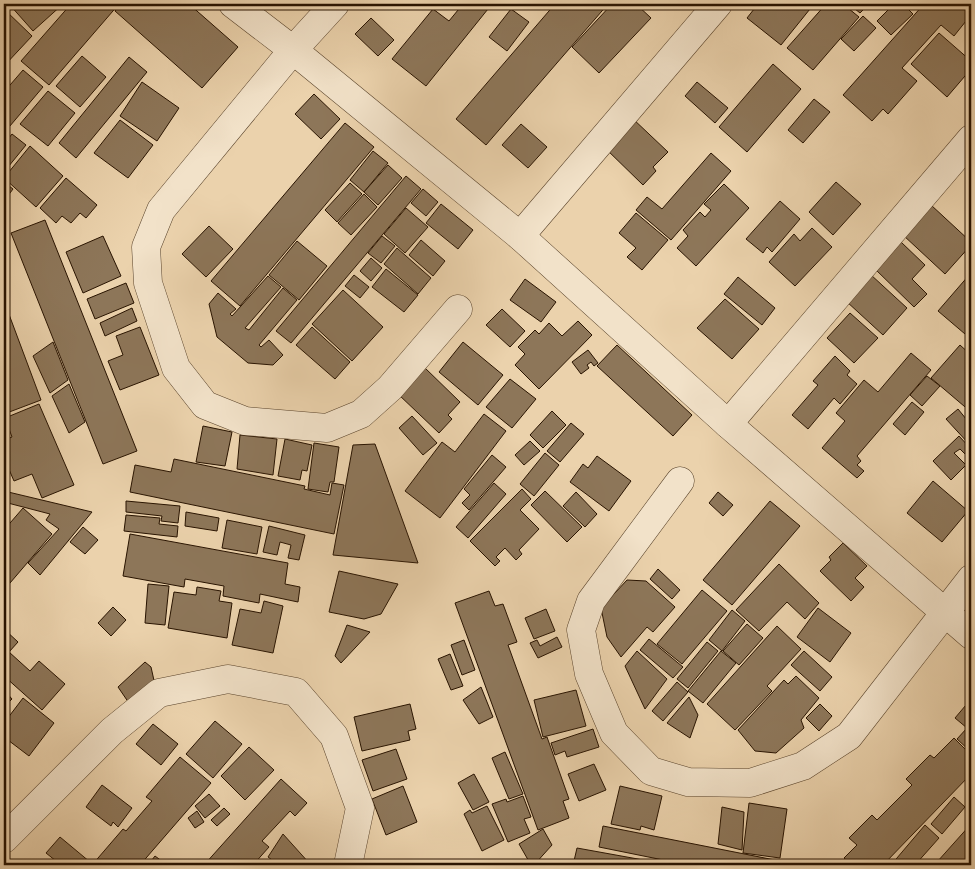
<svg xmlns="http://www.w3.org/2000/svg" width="975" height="869" font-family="'IM FELL French Canon',serif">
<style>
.building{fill:#8d7659;stroke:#281300}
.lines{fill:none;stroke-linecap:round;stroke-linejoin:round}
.street-casing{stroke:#59432b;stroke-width:29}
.street{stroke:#f2e2c9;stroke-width:28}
</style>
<rect width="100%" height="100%" fill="#ebd2ac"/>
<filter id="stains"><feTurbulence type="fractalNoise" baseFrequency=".004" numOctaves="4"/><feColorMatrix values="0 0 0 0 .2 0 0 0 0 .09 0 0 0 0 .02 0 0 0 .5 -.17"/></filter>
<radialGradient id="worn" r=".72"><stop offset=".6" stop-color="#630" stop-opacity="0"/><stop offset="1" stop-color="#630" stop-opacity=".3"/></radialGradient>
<g class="building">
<path d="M9,4H63L33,31Z"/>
<path d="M71,4H119L49,85L21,61Z"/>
<path d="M122,4H189L238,47L202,88L115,11Z"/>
<path d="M463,4H492L426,86L392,59L433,9L449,21Z"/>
<path d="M555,4H608L486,145L456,119Z"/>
<path d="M612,4H636L651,18L599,73L572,47Z"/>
<path d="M758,4H814L781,45L747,18Z"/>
<path d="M826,4H843L859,17L813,70L787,48Z"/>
<path d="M849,4H869L860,13Z"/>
<path d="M894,4H903L913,14L891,35L877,21Z"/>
<path d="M912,4H922L917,9Z"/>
<path d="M924,4H971L965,11L970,16L954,36L941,25L902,68L917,81L888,114L883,109L872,121L843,95Z"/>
<path d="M4,9L32,36L4,66Z"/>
<path d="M511,9L529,22L507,51L489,37Z"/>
<path d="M863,16L876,28L854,51L841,39Z"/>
<path d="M371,18L394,40L378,56L355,34Z"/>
<path d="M939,33L971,61V69L947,97L911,64Z"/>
<path d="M82,56L106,77L80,107L56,86Z"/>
<path d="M129,57L147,72L76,158L59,143Z"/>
<path d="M773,64L801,89L747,152L719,127Z"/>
<path d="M23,70L43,87L4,133V92Z"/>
<path d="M142,82L179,108L157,141L120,116Z"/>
<path d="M697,82L728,108L715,123L685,96Z"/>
<path d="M48,91L75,113L48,146L20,124Z"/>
<path d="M314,94L340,119L321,139L295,114Z"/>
<path d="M814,99L830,112L803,143L788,130Z"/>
<path d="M631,117L668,152L653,167L656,171L643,185L603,146Z"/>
<path d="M120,120L153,145L128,178L94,153Z"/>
<path d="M345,123L374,147L240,306L211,281Z"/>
<path d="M521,124L547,147L528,168L502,145Z"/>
<path d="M12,134L26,145L4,172V144Z"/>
<path d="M30,146L63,176L36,207L4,178Z"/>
<path d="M373,151L388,163L364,192L350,180Z"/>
<path d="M711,153L731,171L671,240L636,210L647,197L662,209Z"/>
<path d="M388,165L402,178L378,205L364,192Z"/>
<path d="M406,176L421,189L291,343L276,331Z"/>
<path d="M66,178L97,205L86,218L80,213L71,223L62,216L56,223L40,208Z"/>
<path d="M4,182L13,189L4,201Z"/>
<path d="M836,182L861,204L833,235L809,212Z"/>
<path d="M350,183L362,194L337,222L325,210Z"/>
<path d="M724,184L749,208L696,266L677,248L688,236L683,230L700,212L705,217L711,210L704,204Z"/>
<path d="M423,189L438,202L426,216L411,203Z"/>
<path d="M364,194L377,207L351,235L338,223Z"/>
<path d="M780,201L800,219L772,252L767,247L763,253L746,239Z"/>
<path d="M441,204L473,230L458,249L426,223Z"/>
<path d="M931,205L971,242V245L945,274L903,235Z"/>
<path d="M406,208L428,227L405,253L384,234Z"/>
<path d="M636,213L668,240L642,270L627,257L636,248L619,233Z"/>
<path d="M45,220L137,451L103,464L11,233Z"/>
<path d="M209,226L233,249L206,277L182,254Z"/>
<path d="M812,228L832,247L795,286L769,262L794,234L800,241Z"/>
<path d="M103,236L121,276L83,293L66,252Z"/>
<path d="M382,236L395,246L381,263L368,253Z"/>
<path d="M421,240L445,261L433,276L409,255Z"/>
<path d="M297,241L327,266L299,300L269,275Z"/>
<path d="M901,242L925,265L912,279L927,294L914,307L875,269Z"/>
<path d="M397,248L431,278L418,294L384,264Z"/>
<path d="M371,258L382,268L371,281L360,271Z"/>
<path d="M386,269L418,295L404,312L372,287Z"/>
<path d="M870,274L907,308L883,335L846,301Z"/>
<path d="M970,274L971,276V326L965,334L938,311Z"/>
<path d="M354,275L369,287L360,298L345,286Z"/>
<path d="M268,276L281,287L245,328L249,330L283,288L297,300L259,345L261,347L269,340L283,355L273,365L248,363L217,337L209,304L218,293L236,309L230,314L232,316Z"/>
<path d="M738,277L775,308L762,325L724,294Z"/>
<path d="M525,279L556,302L541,322L510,300Z"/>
<path d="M126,283L134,303L95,319L87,299Z"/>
<path d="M343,290L383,327L352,361L312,324Z"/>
<path d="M725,299L759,329L732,359L697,328Z"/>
<path d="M4,301L41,400L4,414Z"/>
<path d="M132,308L137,321L105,336L100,323Z"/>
<path d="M502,309L525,331L510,347L486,325Z"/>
<path d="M850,313L878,338L854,363L827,338Z"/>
<path d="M578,321L592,335L539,389L515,365L525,354L518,347L535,330L539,334L549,323L562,336Z"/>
<path d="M140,327L159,375L120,390L108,361L123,355L116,336Z"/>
<path d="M312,327L350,362L335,379L296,345Z"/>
<path d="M53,342L68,380L50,393L33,356Z"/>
<path d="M463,342L503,375L478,405L439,372Z"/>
<path d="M617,345L692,415L673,436L597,366Z"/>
<path d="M960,345L971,355V412L931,378Z"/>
<path d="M588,350L598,363L594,366L591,362L587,365L589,368L581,374L572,362Z"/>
<path d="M911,353L931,370L857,456L861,461L857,465L864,471L857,478L822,448L845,421L836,413L864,380L878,392Z"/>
<path d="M835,356L850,371L847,375L857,384L840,404L834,398L808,429L792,415L818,385L813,381Z"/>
<path d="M424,367L460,402L448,415L452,419L439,433L398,394Z"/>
<path d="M927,376L940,386L922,406L910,395Z"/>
<path d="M510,379L536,399L512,428L486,407Z"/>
<path d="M69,384L85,422L69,433L52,396Z"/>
<path d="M912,402L924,412L905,435L893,424Z"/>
<path d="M39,404L74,485L42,498L32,474L14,481L4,458V440L12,437L5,418Z"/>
<path d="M958,409L971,425V442L969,444L946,419Z"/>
<path d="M552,411L566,425L543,448L530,435Z"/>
<path d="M484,414L506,431L440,518L405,491L442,442L455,452Z"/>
<path d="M412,416L437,443L423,455L399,428Z"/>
<path d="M571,423L584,434L560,462L547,451Z"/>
<path d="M203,426L232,432L225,466L196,462Z"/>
<path d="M240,435L277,439L273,475L237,469Z"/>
<path d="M959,436L971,449L966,455L960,449L954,453L966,465L951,480L933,461Z"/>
<path d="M285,439L312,445L307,471L302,470L300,480L278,476Z"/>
<path d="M530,441L540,451L524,465L515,455Z"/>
<path d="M314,443L339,447L334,482H330L328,492L308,489Z"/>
<path d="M375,444L418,563L333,555L353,445Z"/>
<path d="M545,453L559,465L534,496L520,484Z"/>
<path d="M492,455L506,467L469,510L462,503L470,495L464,489Z"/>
<path d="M597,456L631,481L609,511L570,482L583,464L588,468Z"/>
<path d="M174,459L305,486L304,489L330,495L332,483L344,485L334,534L130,492L135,465L171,472Z"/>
<path d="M933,481L968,511L942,542L907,513Z"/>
<path d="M494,483L506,494L468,538L456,527Z"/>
<path d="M522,489L531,499L520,510L539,529L519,550L522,554L516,560L505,548L496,557L500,561L495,566L470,541Z"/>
<path d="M4,491L92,512L40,575L28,563L59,529L46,520L50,514L4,502Z"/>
<path d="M545,491L582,527L567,542L531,505Z"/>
<path d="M576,492L597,514L585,527L563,506Z"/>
<path d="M718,492L733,505L723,516L709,503Z"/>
<path d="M126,501L180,506L178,523L161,521L162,516L126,512Z"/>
<path d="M770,501L800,526L732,605L703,580Z"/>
<path d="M23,508L52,534L4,590V530Z"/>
<path d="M186,512L219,518L217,531L185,526Z"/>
<path d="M126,515L160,518L159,524L178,526L177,537L124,531Z"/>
<path d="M227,520L262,527L257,554L222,548Z"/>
<path d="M269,526L305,535L299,560L288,558L291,545L280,542L277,555L263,552Z"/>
<path d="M83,527L98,540L85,554L70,542Z"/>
<path d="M130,534L288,563L285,584L300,587L298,602L260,594L259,603L223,596L224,586L185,579L184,587L123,576Z"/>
<path d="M843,543L867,566L855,578L864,587L851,601L820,571L831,560L829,557Z"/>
<path d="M779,564L819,603L805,619L787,602L759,631L736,610Z"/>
<path d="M658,569L680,590L672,599L650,579Z"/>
<path d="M339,571L398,584L381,614L364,619L329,612Z"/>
<path d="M627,580L646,581L675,607L653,632L647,627L621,657L607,637L601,608Z"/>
<path d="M148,584L169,586L165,625L145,623Z"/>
<path d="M197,587L221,591L219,601L232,603L227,638L168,628L174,592L196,595Z"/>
<path d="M702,590L727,611L682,664L657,644Z"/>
<path d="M489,591L495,606L503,604L517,642L508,645L542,739L547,737L569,799L563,801L569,818L538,830L455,603Z"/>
<path d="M264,601L283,606L273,653L232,645L240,609L261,613Z"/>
<path d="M113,607L126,620L111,636L98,623Z"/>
<path d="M818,608L851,633L830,662L797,637Z"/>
<path d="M546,609L555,631L534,639L525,618Z"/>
<path d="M732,610L745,621L722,651L709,640Z"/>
<path d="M747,624L763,638L739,665L723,651Z"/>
<path d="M347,625L370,632L341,663L335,656Z"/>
<path d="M777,626L801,649L767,686L772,691L735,730L707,704Z"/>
<path d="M4,629L18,642L9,652L30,671L39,661L65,684L42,710L4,676Z"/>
<path d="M557,637L562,647L538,658L530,643L537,640L540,646Z"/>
<path d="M649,639L683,667L673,678L640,650Z"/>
<path d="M464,640L475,670L462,675L451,645Z"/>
<path d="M707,642L718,651L688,688L677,679Z"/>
<path d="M637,651L667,679L645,709L625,666Z"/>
<path d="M721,651L736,663L703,703L688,691Z"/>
<path d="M804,651L832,677L820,691L791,665Z"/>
<path d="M450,654L463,686L451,690L438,659Z"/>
<path d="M145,662L151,667L155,685L131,706L118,687Z"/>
<path d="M796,676L819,698L801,720L804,728L776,753L755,751L738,730L784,680L788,684Z"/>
<path d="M677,682L688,692L663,721L652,711Z"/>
<path d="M481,687L493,717L479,724L463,700Z"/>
<path d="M4,690L12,699L4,707Z"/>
<path d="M576,690L586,726L543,737L534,700Z"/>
<path d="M689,697L698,715L690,738L667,723Z"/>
<path d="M23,698L54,723L29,756L4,737V723Z"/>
<path d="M971,699V752L957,739L967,728L955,718Z"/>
<path d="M410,704L416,729L408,731L410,740L362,751L354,717Z"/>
<path d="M820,704L832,716L819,731L806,718Z"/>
<path d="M215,721L242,744L213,778L186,754Z"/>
<path d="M153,724L178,744L161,765L136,744Z"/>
<path d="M593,729L599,747L567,757L565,751L555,755L551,743Z"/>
<path d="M954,738L971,755V774L883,865H852L844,858L857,845L849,838L872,815L877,820L912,785L906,779L930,755L934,758Z"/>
<path d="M249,747L274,770L245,800L221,776Z"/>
<path d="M396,749L407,779L373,791L362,760Z"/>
<path d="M505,752L523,794L509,799L492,758Z"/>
<path d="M180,757L211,783L140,865H92L123,829L126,831L152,801L146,797Z"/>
<path d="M594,764L606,790L579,801L568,774Z"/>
<path d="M474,774L489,802L473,810L458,783Z"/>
<path d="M281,779L307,803L295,816L290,811L262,841L269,847L253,865H204Z"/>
<path d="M102,785L132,808L118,827L113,822L111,826L86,807Z"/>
<path d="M403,786L417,822L386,835L372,799Z"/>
<path d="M620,786L662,796L654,830L641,826L640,830L611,824Z"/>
<path d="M209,794L220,806L205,818L195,806Z"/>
<path d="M523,796L531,817L524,819L530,833L508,842L492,804L506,799L507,802Z"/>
<path d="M954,797L965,807L942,834L931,824Z"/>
<path d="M749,803L787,809L780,858L743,853Z"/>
<path d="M487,806L504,840L482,851L464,814L470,810L472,813Z"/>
<path d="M722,807L744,812L742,850L718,844Z"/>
<path d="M224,808L230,814L217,826L211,820Z"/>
<path d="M197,811L204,822L195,828L188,818Z"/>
<path d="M971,824V865H940L937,862Z"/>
<path d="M925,825L939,838L915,865H891Z"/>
<path d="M603,826L800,865H688L599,847Z"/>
<path d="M543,829L552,845L534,865H531L519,844Z"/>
<path d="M283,834L310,864L309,865H279L268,857Z"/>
<path d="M60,837L90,862L88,865H61L46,853Z"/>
<path d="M577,848L660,863L659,865H599L574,861Z"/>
<path d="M155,856L167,865H148Z"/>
</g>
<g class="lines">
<g class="street-casing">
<g id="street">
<path d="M233,4L293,50L520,236L728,424L971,635"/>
<path d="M335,4L293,50L161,210L146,247L148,283L176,368L205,405L245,421L327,428L361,414L390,388L458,309"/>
<path d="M520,236L718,4"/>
<path d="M728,424L971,139"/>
<path d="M680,481L591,601L581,630L589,674L614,733L651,771L688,782L750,783L803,766L849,736L971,579"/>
<path d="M4,839L112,731L159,693L228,679L296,692L334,736L360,808L348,865"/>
</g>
</g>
<use href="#street" class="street"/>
</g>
<rect width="975" height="869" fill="none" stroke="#ebd2ac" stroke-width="20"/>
<rect x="5" y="5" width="965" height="859" fill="none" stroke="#281300" stroke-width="2.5"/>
<rect x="10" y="10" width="955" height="849" fill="none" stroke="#281300"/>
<rect width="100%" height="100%" filter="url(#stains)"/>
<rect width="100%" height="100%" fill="url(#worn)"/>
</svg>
